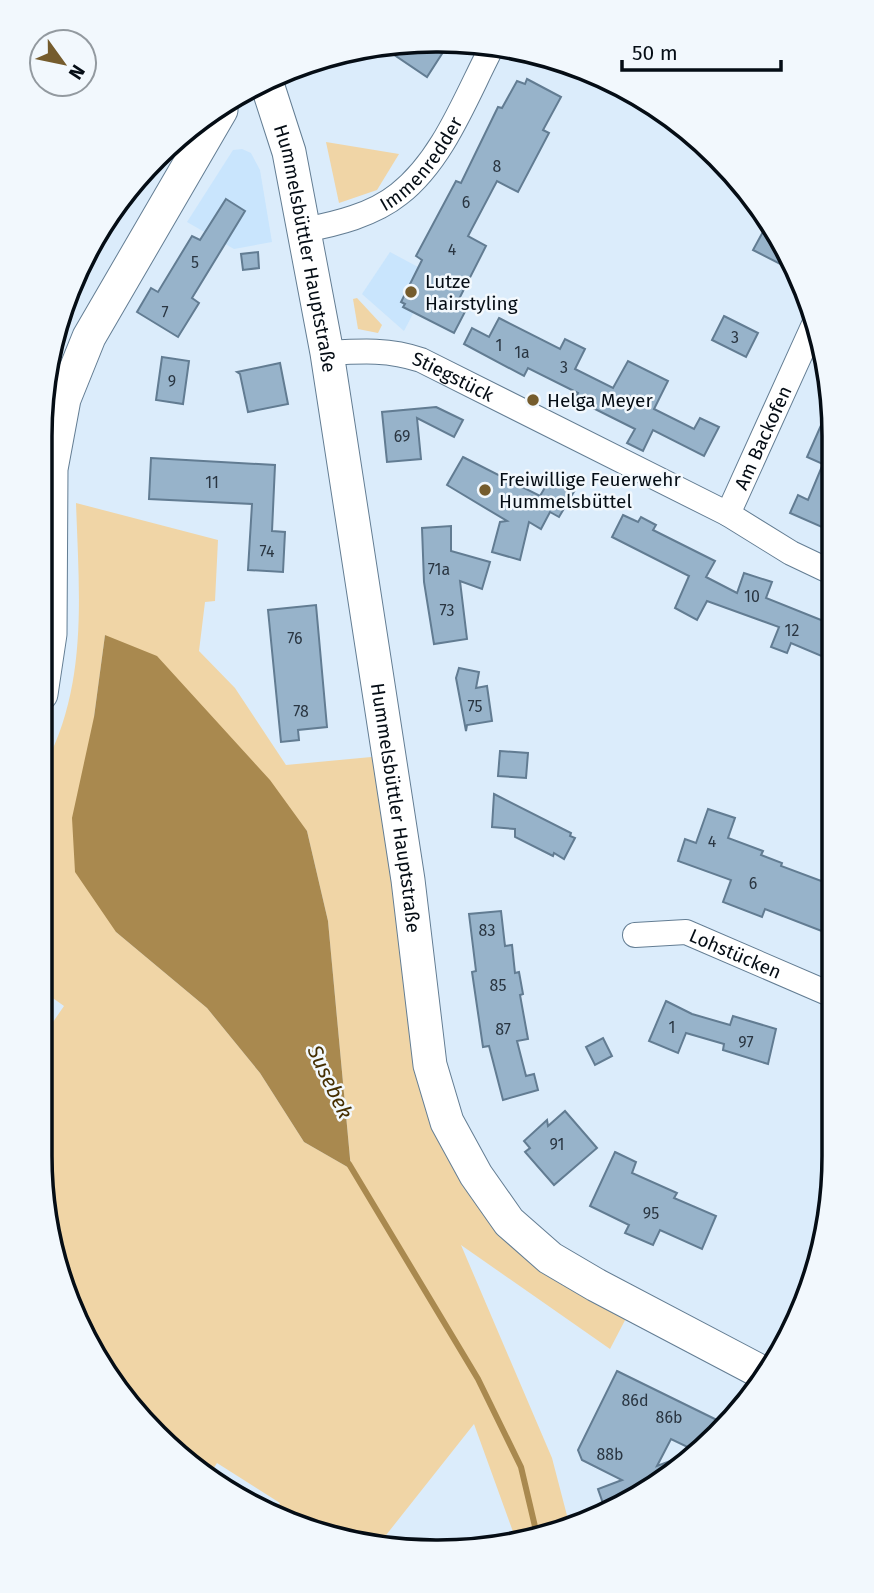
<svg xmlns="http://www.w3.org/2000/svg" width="874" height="1593" font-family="'Fira Sans',sans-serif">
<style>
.built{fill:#c9e5fd}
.green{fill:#f0d5a6;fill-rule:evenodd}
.water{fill:#a9894f}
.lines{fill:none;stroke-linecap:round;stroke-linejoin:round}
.stream{stroke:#a9894f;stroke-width:6}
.building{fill:#97b3ca;stroke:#627c92;stroke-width:2}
.street-casing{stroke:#637d93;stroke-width:26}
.secondary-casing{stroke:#637d93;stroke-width:35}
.street{stroke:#fff;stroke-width:24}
.secondary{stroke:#fff;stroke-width:33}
.poi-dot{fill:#755c2d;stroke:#f2f8fd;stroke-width:2.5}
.labels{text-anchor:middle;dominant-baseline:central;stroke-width:5;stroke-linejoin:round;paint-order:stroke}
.number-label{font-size:16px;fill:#2a3642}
.street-label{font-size:19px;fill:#050d15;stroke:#f2f8fd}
.poi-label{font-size:19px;fill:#050d15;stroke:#f2f8fd;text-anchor:start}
.water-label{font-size:21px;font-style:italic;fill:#452e00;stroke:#f2f8fd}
.rim{fill:none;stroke:#050d15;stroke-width:3.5}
</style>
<rect width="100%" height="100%" fill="#dbecfb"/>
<g class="built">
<path d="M242,149L251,153L260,170L272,242L234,249L187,222L233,150Z"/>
<path d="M390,252L433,275L404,331L362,294Z"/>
</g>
<g class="green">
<path d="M326,142L399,154L377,190L339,203Z"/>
<path d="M357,298L382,325L378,333L358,329L353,299Z"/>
<path d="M76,503L218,540L215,601L205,602L199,651L235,688L286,765L382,756L444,1124L506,1225L634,1303L610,1349L461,1245L552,1458L570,1527L516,1540L474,1424L379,1544L335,1539L275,1512L280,1503L217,1463L208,1477L122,1398L61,1284L40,1156V1041L64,1006L40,989L41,772C89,689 79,595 76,503ZM105,635L307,831L328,921L351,1169L304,1142L260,1073L207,1008L116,932L94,717Z"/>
</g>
<path class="water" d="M105,635L157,656L270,780L307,831L328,921L351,1169L304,1142L260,1073L207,1008L116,932L75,872L72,818L94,717Z"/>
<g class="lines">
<path class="stream" d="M349,1164L478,1379L521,1467L537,1535"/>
</g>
<g class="building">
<path d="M447,46L427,77L387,50Z"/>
<path d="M527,79L561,97L543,130L549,133L518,192L497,181L468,236L486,246L459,299L469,304L454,333L403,307L405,304L401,302L422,260L416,256L456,181L461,183L498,107L502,108L517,81L525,84Z"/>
<path d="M226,199L245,211L192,298L199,303L178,337L137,312L151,288L158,292L192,236L200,240Z"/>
<path d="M765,228L775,233L794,271L753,250Z"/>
<path d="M258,252L259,268L243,270L241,254Z"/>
<path d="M724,316L758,333L746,357L712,340Z"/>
<path d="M499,318L560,349L565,339L585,349L575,369L613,388L628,361L668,381L654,409L694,429L700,418L719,427L704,456L653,430L643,451L627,443L635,429L575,399L578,393L528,368L524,376L464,344L472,328L489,337Z"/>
<path d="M162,357L189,361L183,404L156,400Z"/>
<path d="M280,363L288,404L248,412L240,374L237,372Z"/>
<path d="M830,405L831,485V531L790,513L798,495L808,500L823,464L807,457Z"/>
<path d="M436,407L463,420L454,437L417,418L421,459L387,462L382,412Z"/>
<path d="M463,457L540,496L551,477L575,490L559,517L550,512L541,529L529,522L520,560L492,552L500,522L507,521L447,485Z"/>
<path d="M151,458L275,465L272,531L285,532L283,572L248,570L252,504L149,499Z"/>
<path d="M623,515L638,522L641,517L656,525L653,530L715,561L706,577L737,593L744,573L772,582L766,598L831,624V660L791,643L787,653L771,647L779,627L707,601L697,620L675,608L689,576L612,537Z"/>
<path d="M451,526V551L490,562L482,589L460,581L467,639L434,644L424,582L422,528Z"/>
<path d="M316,605L327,727L298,730L299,740L281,742L268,610Z"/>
<path d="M459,668L479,672L476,688L487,686L492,721L467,725L466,731L456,678Z"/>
<path d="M500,751L528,753L526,778L498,776Z"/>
<path d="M494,794L571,833L570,836L575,838L564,859L554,853L553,856L515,837V829L492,827Z"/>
<path d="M708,809L735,818L728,838L763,851L761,855L782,863L781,866L832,885V935L765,909L762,917L723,902L731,880L678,861L685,839L696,843Z"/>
<path d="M501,911L505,946L512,945L515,973L519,972L523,994L520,995L528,1039L517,1041L526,1076L534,1074L538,1090L503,1100L489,1046L483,1047L472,972L476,971L469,914Z"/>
<path d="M666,1001L692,1014L730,1025L733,1016L776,1029L768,1064L723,1050L724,1044L686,1033L678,1053L649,1041Z"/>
<path d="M603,1038L612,1056L595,1065L586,1047Z"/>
<path d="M565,1111L597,1148L554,1185L525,1152L530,1148L524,1141L547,1120L548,1126Z"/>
<path d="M615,1152L636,1162L632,1173L677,1193L674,1198L716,1216L702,1249L660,1230L653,1245L625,1233L629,1225L590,1206Z"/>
<path d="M617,1371L721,1422L700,1453L671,1439L657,1466L673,1460L677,1468L606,1512L598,1489L622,1480L582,1460L578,1450Z"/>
</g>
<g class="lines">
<g class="street-casing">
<g id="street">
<path id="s1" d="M304,230C336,224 373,215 399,194C444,159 467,94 493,45"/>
<path id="s2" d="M327,353C361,351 389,349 421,360L728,514L791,553L831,572"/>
<path id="s3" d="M728,514L815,322"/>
<path id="s4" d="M635,935L686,932L832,995"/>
</g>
</g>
<g class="secondary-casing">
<g id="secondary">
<path id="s5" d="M268,87L289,152L327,353L408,880L430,1065L447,1122L476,1175L509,1222L550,1258L596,1285L765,1374"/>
<path d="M41,694L50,634L51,469L64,399L89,337L221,110"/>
</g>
</g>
<use href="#street" class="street"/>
<use href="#secondary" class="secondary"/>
</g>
<g class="poi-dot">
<circle cx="411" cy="292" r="7"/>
<circle cx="533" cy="400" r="7"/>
<circle cx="485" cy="490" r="7"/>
</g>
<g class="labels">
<g class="number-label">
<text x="497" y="166">8</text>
<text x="466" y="202">6</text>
<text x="452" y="249">4</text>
<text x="195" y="262">5</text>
<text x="165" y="312">7</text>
<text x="735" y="337">3</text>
<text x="499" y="345">1</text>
<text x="522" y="352">1a</text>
<text x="564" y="367">3</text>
<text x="172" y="381">9</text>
<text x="402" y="436">69</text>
<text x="212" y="482">11</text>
<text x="267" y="551">74</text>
<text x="439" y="569">71a</text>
<text x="752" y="596">10</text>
<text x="447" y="610">73</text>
<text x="792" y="630">12</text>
<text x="295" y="638">76</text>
<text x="475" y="706">75</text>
<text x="301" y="711">78</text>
<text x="712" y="841">4</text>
<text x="753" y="883">6</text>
<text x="487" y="930">83</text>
<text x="498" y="985">85</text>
<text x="672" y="1027">1</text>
<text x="503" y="1029">87</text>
<text x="746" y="1042">97</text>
<text x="557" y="1144">91</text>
<text x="651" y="1213">95</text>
<text x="635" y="1400">86d</text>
<text x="669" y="1417">86b</text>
<text x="610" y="1454">88b</text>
</g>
<g class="street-label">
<text stroke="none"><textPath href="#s1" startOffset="140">Immenredder</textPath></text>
<text stroke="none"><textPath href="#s5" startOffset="166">Hummelsbüttler Hauptstraße</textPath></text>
<text stroke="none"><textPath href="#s2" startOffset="131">Stiegstück</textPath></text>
<text stroke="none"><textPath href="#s3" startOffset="84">Am Backofen</textPath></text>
<text stroke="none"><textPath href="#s5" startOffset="733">Hummelsbüttler Hauptstraße</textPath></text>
<text stroke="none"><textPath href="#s4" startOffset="105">Lohstücken</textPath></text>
</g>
<g class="poi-label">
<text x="425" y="281">Lutze<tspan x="425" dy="22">Hairstyling</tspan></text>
<text x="547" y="400">Helga Meyer</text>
<text x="499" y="479">Freiwillige Feuerwehr<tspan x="499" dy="22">Hummelsbüttel</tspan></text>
</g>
<g class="water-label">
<text transform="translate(330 1082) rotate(65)">Susebek</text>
</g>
</g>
<path d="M0 0H874V1593H0ZM436 52H438A384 384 0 0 1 822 436V1156A384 384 0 0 1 438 1540H436A384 384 0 0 1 52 1156V436A384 384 0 0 1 436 52Z" fill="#f2f8fd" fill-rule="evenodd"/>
<path class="rim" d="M436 52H438A384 384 0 0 1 822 436V1156A384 384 0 0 1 438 1540H436A384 384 0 0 1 52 1156V436A384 384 0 0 1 436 52Z"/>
<g transform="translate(63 63) rotate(123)"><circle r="33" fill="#f2f8fd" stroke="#939aa0" stroke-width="2"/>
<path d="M0-5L12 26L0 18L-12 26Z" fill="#755c2d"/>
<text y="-10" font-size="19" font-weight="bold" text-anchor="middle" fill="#050d15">N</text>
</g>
<path d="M622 60v10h159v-10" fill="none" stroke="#050d15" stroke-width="3.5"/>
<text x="632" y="60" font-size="21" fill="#050d15" stroke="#f2f8fd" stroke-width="5" paint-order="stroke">50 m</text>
</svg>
